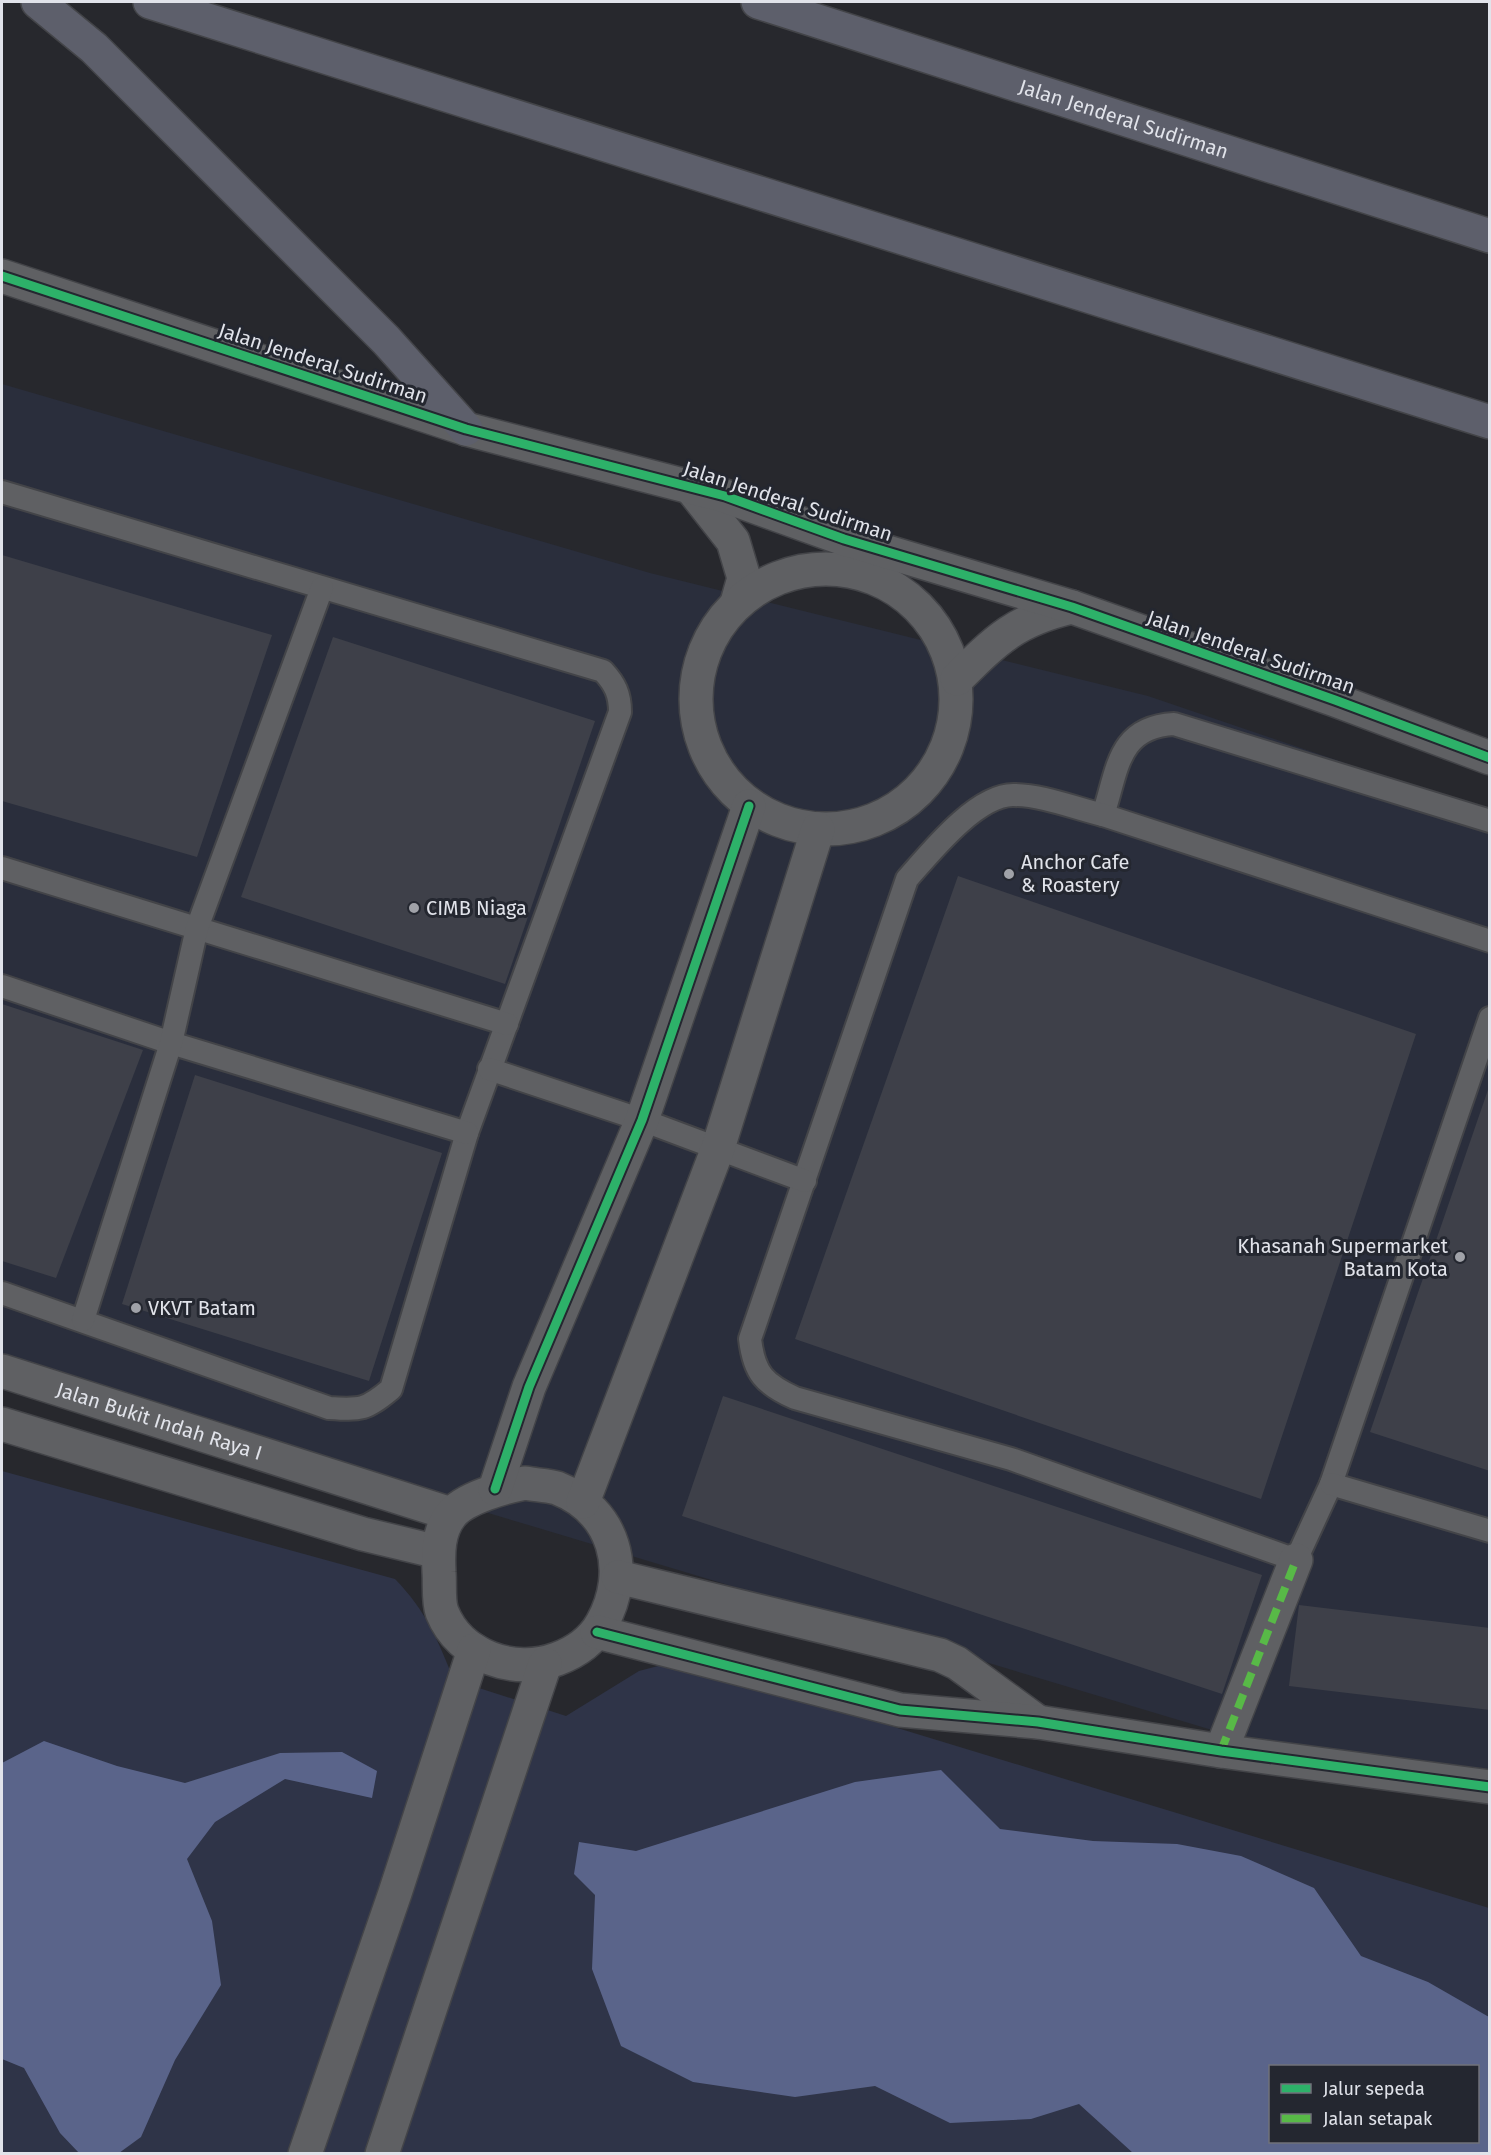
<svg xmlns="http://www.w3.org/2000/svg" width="1491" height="2155" font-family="'Fira Sans',sans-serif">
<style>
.built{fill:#2a2e3c}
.green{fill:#2f3448;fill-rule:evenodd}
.water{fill:#5a648a;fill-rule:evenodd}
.building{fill:#3e4049}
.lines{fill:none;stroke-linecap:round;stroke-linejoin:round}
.lane-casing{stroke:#434448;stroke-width:26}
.street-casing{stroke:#434448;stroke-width:36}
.secondary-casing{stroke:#434448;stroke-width:36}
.highway-casing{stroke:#434448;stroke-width:36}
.lane{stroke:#5f6063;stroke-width:22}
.street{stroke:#5f6063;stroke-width:33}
.secondary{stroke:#5f6063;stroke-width:33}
.highway{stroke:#5d5f6b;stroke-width:33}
.quiet{stroke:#58b947;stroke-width:8;stroke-dasharray:15 8;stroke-linecap:butt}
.cycleway-casing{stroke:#242730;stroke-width:13}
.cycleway{stroke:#2db169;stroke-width:9}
.poi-dot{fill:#a0a2a8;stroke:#242730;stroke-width:2}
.labels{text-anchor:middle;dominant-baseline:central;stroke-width:6;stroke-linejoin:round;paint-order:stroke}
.street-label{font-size:20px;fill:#e1e3ea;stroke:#242730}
.poi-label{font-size:20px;fill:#e1e3ea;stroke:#242730;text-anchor:start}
</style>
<rect width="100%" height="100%" fill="#27282d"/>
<path class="built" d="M2,384L650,573L1148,696L1489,812V1769L1242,1739L385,1482L2,1355Z"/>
<path class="green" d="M2,1471L395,1579C427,1612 437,1639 454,1680L566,1716L639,1671L677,1661L1489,1908V2153H2ZM1270,2066H1478V2142H1270Z"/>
<g class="water">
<path d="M44,1741L117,1766L185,1783L280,1753L342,1752L377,1771L372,1798L285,1779L215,1822L187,1859L212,1921L221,1985L175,2060L141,2137L119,2153H79L60,2133L24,2068L2,2059V1763Z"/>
<path d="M941,1770L1000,1829L1093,1841L1177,1844L1241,1856L1314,1888L1361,1956L1428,1982L1489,2017V2153H1133L1079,2104L1031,2119L950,2123L875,2086L795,2097L693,2082L621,2046L592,1969L595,1895L574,1874L579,1842L636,1851L855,1782ZM1270,2066H1478V2142H1270Z"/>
</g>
<g class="building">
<path d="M2,555L272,635L197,857L2,801Z"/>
<path d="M333,637L595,721L505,984L241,897Z"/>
<path d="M958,876L1416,1034L1261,1499L795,1339Z"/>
<path d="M2,1004L143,1050L56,1278L2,1261Z"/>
<path d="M195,1075L442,1153L369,1381L122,1304Z"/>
<path d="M1490,1084V1471L1370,1432Z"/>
<path d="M723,1396L1262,1575L1222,1694L682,1516Z"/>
<path d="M1299,1605L1490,1628V1710L1289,1686Z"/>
</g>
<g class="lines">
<g class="lane-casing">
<g id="lane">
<path d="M2,492L603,671C615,684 620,694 620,712L467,1133L391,1389C366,1410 361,1410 329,1408L2,1293"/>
<path d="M1103,815C1118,770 1117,727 1174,724L1490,821"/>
<path d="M2,868L507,1024"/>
<path d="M1490,941L1103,815C1074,808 1043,795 1013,795C976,795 930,853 907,879L750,1339C754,1373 764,1384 795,1398L1011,1459L1296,1560L1331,1484L1490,1018"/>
<path d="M2,986L171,1043L467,1133"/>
<path d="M489,1069L642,1120L805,1181"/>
<path d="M83,1320L171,1043L197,928L322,588"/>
<path d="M1331,1484L1490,1531"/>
</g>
</g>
<g class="street-casing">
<g id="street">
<path d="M692,489L733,541L744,578L738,599"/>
<circle cx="826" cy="699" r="130"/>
<path d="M957,679C997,639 1016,620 1072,607"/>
<path id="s1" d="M2,1371L451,1514"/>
<path d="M2,1424L363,1534L438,1552"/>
<path d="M525,1483C535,1485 547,1485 557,1488C615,1511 631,1571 602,1623C592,1641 576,1652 557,1659C515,1675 460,1657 442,1612C438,1601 440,1584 439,1572C438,1553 438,1531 451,1515C464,1498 505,1487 525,1483Z"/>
<path d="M495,1489L529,1387L642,1120L749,806"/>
<path d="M583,1502L718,1148L818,829"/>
<path d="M618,1577L940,1655L957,1663L1038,1722"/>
<path d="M597,1632L900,1710L1038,1722L1221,1751L1490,1787"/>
<path d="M1221,1751L1296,1560"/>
<path d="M305,2154L395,1893L474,1650"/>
<path d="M382,2154L545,1664"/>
</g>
</g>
<g class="secondary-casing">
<path id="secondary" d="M2,276L466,429L725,496L844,539L1072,607L1335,700L1490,758"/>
</g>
<g class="highway-casing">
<g id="highway">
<path d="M38,2L94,48L386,340L466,429"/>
<path d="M150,2L1490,422"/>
<path id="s2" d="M758,2L1490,236"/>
</g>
</g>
<use href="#lane" class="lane"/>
<use href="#street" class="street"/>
<use href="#secondary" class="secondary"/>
<use href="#highway" class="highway"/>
<path class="quiet" d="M1221,1751L1296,1560"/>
<g class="cycleway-casing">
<g id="cycleway">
<path d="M2,276L466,429L725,496L844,539L1072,607L1335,700L1490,758"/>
<path d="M495,1489L529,1387L642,1120L749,806"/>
<path d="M597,1632L900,1710L1038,1722L1221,1751L1490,1787"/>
</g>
</g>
<use href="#cycleway" class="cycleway"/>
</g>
<g class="poi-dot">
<circle cx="1009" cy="874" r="6"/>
<circle cx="414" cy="908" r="6"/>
<circle cx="1460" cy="1257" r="6"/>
<circle cx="136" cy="1308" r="6"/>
</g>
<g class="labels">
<g class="street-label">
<text stroke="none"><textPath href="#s2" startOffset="384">Jalan Jenderal Sudirman</textPath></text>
<text transform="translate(323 363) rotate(18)">Jalan Jenderal Sudirman</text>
<text transform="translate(788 501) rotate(18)">Jalan Jenderal Sudirman</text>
<text transform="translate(1251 652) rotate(19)">Jalan Jenderal Sudirman</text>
<text stroke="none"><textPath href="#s1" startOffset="165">Jalan Bukit Indah Raya I</textPath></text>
</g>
<g class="poi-label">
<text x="1021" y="862">Anchor Cafe<tspan x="1021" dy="23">&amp; Roastery</tspan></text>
<text x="426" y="908">CIMB Niaga</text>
<text x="1448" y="1246" text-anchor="end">Khasanah Supermarket<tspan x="1448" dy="23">Batam Kota</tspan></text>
<text x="148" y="1308">VKVT Batam</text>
</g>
</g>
<rect width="1491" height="2155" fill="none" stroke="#e1e3ea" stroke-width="6"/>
<rect x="1269" y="2065" width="210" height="78" fill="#242730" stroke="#70727a" stroke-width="1.5"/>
<rect x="1281" y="2084" width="30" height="9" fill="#2db169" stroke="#70727a" stroke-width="1.5"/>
<text x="1323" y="2095" font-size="18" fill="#e1e3ea">Jalur sepeda</text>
<rect x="1281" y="2114" width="30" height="9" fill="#58b947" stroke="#70727a" stroke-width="1.5"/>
<text x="1323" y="2125" font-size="18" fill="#e1e3ea">Jalan setapak</text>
</svg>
